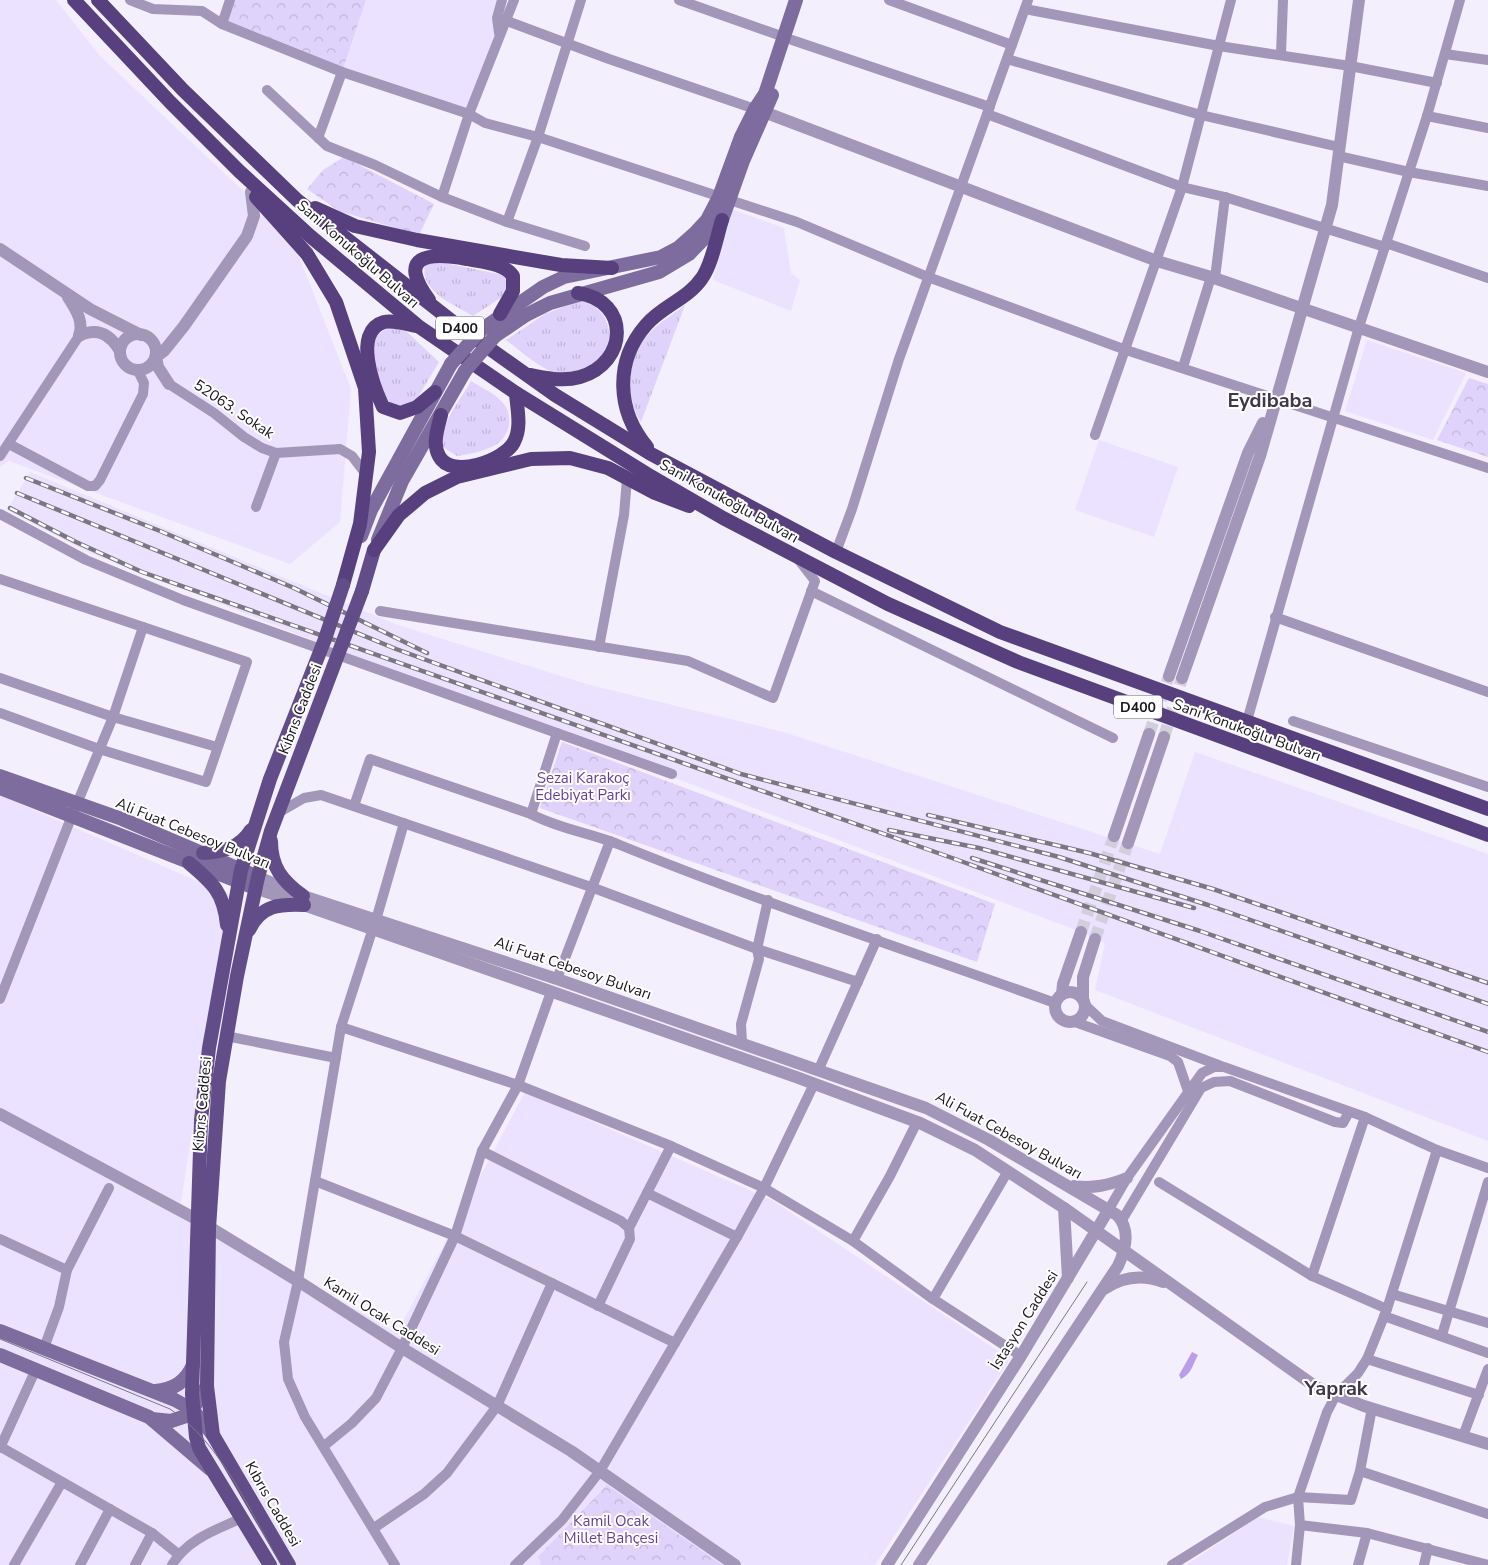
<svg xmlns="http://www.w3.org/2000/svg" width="1488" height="1565" font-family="'Nunito Sans',sans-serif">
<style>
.built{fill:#ebe2ff}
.grass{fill:url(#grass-tufts)}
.forest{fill:url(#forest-crowns)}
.water{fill:#b99deb}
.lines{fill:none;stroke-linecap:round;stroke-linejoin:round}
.tertiary-tunnel{stroke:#d2cedb;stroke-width:12;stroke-dasharray:12 6;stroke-linecap:butt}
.minor{stroke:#a297b9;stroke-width:10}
.tertiary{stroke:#a297b9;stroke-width:12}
.secondary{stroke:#7d6c9d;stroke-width:14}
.primary{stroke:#634d88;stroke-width:14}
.trunk{stroke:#583f7e;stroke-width:14}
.tram{stroke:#7b7782;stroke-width:1}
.rail-casing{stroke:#7b7782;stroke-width:4.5}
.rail{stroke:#fff;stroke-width:2.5;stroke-dasharray:8;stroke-linecap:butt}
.secondary-bridge{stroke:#7d6c9d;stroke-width:14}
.primary-bridge{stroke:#634d88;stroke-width:14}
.labels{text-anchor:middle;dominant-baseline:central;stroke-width:4;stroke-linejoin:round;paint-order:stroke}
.shield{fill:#fff;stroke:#5e5c62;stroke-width:1}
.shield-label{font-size:14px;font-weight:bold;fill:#19161e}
.street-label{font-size:15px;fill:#19161e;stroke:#fff}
.park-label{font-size:15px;fill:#643f99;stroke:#fff}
.district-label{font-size:20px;font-weight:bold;fill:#3e3849;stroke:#fff}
</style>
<defs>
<pattern id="grass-tufts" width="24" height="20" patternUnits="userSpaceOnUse" patternTransform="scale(1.25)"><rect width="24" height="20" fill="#e0d3fb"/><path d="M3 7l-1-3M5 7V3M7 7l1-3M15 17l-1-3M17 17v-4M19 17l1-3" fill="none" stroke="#c0b4d7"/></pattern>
<pattern id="forest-crowns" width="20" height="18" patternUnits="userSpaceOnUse" patternTransform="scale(1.25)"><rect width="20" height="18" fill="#e0d3fb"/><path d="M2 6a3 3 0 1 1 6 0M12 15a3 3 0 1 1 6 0" fill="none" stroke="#c0b4d7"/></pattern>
</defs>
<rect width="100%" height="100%" fill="#f3effc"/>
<g class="built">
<path d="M0,0H56L100,56L291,236L351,389L340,522L290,564L9,461L0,467Z"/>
<path d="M366,0H502L499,33L469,114L342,72Z"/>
<path d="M731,209L784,228L791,273L800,280L791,311L713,280Z"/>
<path d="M1367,340L1466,373L1433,440L1345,411Z"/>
<path d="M1099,440L1178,467L1154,537L1075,510Z"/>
<path d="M30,472L398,625L590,685L783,732L1160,854L1195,752L1488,854V1141L1095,990L1105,943L1081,932L361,659L88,552L7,510Z"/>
<path d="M0,795L229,895L180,1208L397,1333L525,1092L772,1200L1010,1359L875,1565H0Z"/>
<path d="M1258,1517L1294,1526L1287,1565H1186Z"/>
</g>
<g class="grass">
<path d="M430,262L445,263L503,275L509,285L505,295L473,316C454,304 419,292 425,264Z"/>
<path d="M579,301C611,305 620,345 594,365C591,367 584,368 580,370C570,374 560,375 550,371C535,364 519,350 506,340L545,314Z"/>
<path d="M685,305L641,422C627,401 626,366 641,344C651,327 670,317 685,305Z"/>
<path d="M392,326L406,331L439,362L415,402L396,407L382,395L372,345L376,335Z"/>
<path d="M471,381C482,388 495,393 503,403C513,414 511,435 497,444C486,451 470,454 457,456L443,447C439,424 460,401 471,381Z"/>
</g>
<g class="forest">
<path d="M230,0H366L342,72L222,24Z"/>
<path d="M344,157L434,204L419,235L339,211L307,189L323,170Z"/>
<path d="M1469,378L1488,384V457L1437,440Z"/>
<path d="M562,742L995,904L977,962L540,808Z"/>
<path d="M607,1485L722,1565H540L541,1562L538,1557Z"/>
</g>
<path class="water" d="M1192,1352L1198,1355C1192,1366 1192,1373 1181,1379L1179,1375Z"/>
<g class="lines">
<g class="tertiary-tunnel">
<path d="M1149,734L1169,676"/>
<path d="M1164,737L1182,678"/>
<path d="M1081,932L1114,836"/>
<path d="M1095,939L1128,843"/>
</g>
<g class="minor">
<path d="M130,0L153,9L202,11L222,24L342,72L469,114L485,123L538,137L797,222L928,277L1126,350L1488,468"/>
<path d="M679,0L784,37"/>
<path d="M889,0L1012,45"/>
<path d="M1025,9L1219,46L1350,66L1437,83"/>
<path d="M507,21L609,59L755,109"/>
<path d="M222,24L230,0"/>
<path d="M499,33L497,18L502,0"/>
<path d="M792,40L990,107"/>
<path d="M1281,54L1283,0"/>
<path d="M1445,54L1488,60"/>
<path d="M1007,59L1201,115L1339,147"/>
<path d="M267,90L327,146L375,165L442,197L507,222L585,246"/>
<path d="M987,114L1182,187L1225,197L1385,247"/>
<path d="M1427,116L1488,128"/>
<path d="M318,138L342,72"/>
<path d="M1338,156L1409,172L1488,186"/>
<path d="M442,197L469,114L514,0"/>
<path d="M507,222L538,137L581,0"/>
<path d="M1386,243L1488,278"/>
<path d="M1215,278L1225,197"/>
<path d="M1183,367L1211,277"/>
<path d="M169,384L214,413L244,437L262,448L276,453L340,449L352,456L365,473"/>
<path d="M1095,435L1182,187L1231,0"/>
<path d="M9,444L88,486H95L100,480L143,394L144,383L138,371"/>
<path d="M0,456L79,336"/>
<path d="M256,507L276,453"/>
<path d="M0,514L86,560L183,600L672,774"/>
<path d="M836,552L852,509L899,359L1028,0"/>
<path d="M0,579L143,627L113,717L71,818L0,999"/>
<path d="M811,591L1113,738"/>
<path d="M380,611L688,661L773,698L815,581L798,559"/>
<path d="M1275,617L1488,692"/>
<path d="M599,647L624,515L627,479"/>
<path d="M0,678L113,717L217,747"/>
<path d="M0,713L99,749L206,782L247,662L143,627"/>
<path d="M1247,721L1359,327L1427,116L1460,0"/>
<path d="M1293,721L1488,787"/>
<path d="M557,733L531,814C559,829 591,833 620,845C763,903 910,951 1055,1003"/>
<path d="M354,806L370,759L531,814"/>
<path d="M278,813L304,798L321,795L591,887L757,949L858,982"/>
<path d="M376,920L404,823"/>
<path d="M373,928L341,1027L298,1281L284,1342L288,1379L305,1417L395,1565"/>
<path d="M557,979L610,841"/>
<path d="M1085,1005L1102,1021L1221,1066"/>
<path d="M1075,1022L1170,1056L1178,1062L1188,1091"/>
<path d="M341,1027L518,1085L671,1146L764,1188L853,1241L930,1297L1021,1356"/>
<path d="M226,1036L336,1058"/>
<path d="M742,1043L741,1024L759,959L757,949L768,900"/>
<path d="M818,1071L877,939"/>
<path d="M482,1151L621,1221L629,1228L630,1239L598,1306"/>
<path d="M315,1181L455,1236L675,1343"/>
<path d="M1159,1182L1312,1276L1387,1309"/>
<path d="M647,1193L737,1237"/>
<path d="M1109,1209L1127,1178L1202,1073L1214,1067H1224L1365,1117L1437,1150L1488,1168"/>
<path d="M1122,1220L1201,1088L1214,1082L1230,1081L1335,1122L1343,1123L1349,1112"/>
<path d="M629,1228L671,1146"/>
<path d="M0,1239L67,1270"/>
<path d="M853,1241L890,1176L917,1122"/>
<path d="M1312,1276L1365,1117"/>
<path d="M1392,1294L1488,1323"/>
<path d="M933,1299L1008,1171"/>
<path d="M1384,1316L1488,1353"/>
<path d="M1442,1335L1488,1182"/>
<path d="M44,1348L59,1307L67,1270L109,1188"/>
<path d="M1367,1359L1479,1395"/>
<path d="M1463,1436L1488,1369"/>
<path d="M324,1446L352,1423L376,1398L402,1348L455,1236L482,1151L518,1085L551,992"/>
<path d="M1,1447L152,1533L178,1554"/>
<path d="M0,1448L36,1369"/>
<path d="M1360,1471L1488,1514"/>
<path d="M1300,1525L1367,1533L1488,1565"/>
<path d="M374,1528L424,1494L447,1473L497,1406L552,1283"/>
<path d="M14,1565L62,1482"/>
<path d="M80,1565L110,1509"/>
<path d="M135,1565L152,1533"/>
<path d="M172,1565C187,1539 216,1530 242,1518"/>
<path d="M515,1565L562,1520L600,1471L737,1237L764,1188L814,1084"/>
<path d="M1172,1565L1265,1507L1298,1497L1351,1500L1360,1471L1372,1408"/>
<path d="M1296,1565L1300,1525L1298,1497L1327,1412L1336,1395L1358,1373L1367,1359L1387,1309L1437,1150"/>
<path d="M1358,1565L1367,1533"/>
<path d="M1424,1565L1428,1548"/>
</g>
<g class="tertiary">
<path d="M756,109L1157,261L1211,277L1488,372"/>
<path d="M0,249L90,309L141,335"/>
<path d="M68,297C76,310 84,321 79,336"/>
<circle cx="138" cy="352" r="18"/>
<path d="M79,336C97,327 110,334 120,351"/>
<path d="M169,384L158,367L156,357L164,351L184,326L247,236L254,216L251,192"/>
<path d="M1169,676L1248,453L1263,423"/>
<path d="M1182,678L1260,456L1332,205L1359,0"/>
<path d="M1114,836L1149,734"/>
<path d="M1128,843L1164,737"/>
<path d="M258,877L303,896L557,979L926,1108L989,1140L1117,1215C1131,1230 1126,1249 1118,1266L919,1565"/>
<path d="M255,888L796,1077L920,1123L975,1150L1064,1208L1316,1387L1364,1406L1488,1444"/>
<circle cx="1070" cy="1007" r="15"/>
<path d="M1062,994L1063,984L1081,932"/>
<path d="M1083,999V977L1095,939"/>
<path d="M0,1114L196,1219L298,1281L402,1348L571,1451L735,1565"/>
<path d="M1074,1186C1093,1189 1109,1185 1127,1178"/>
<path d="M1064,1208L1068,1278"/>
<path d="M1104,1289C1122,1277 1142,1274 1163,1282"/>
<path d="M887,1565L1021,1356L1109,1209"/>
</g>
<g class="secondary">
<path d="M481,330L543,287L564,277L661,257L678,248L695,233L707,220L719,197L741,137L755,109L765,94L796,0"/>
<path d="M495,336L526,315L550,303L659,272L689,254L722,220L743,161L772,95"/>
<path d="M361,536L371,510L451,364"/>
<path d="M378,540L402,481L465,371"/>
<path d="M0,776L122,819L258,877"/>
<path d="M0,788L255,888"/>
<path d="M0,1331L175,1400L193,1410L213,1435"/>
<path d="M0,1355L149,1417L210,1469"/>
<path d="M155,1391C173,1390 186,1382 193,1365"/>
<path d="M152,1419L171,1421L189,1415L207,1386"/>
</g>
<g class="primary">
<path d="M362,591L374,550"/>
<path d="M271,841C271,867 282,881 303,896"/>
<path d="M203,853C223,852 240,848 251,830"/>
<path d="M189,863C213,883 224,893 227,925"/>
<path d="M249,930C261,905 279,904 304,905"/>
<path d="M270,1565L199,1448L196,1437L192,1394L201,1120L209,1048L241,870L270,779L325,639"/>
<path d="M289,1565L213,1435L207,1386L209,1228L219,1081L237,976L258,877L271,831L342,644"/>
</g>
<g class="trunk">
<path d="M74,0L170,102L239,171L310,236L418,326L516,393L647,474L723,518L888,604L1018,662L1488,835"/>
<path d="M98,0L183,90L297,200L462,329L555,395L651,454L836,552L1000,632L1488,809"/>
<path d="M256,197L307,254L336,302L365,388L369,452L360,524L343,585"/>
<path d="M315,208L355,226L417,240L561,265L612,268"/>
<path d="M429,300C396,255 428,252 467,259C481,262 504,263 513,276V291L500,314"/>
<path d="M416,326C406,324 394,320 384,322C352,331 374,388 383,407L400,413L417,407L435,392"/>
<path d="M530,375C547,378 563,382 580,377C628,363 631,301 578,293"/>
<path d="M441,415C438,427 432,444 439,456C451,480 505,460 514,442C522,427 517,409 516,393"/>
<path d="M647,447C617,411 614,362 646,325C662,306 688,299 702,278C712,264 717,236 722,220"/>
<path d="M374,550L399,515L425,493L457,477L531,459L570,458L608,468L655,493L689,506"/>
</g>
<g class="tram">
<path d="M0,1339L170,1409C222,1444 250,1512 281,1565"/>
<path d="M901,1565L1087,1282"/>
</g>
<g class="rail-casing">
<g id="rail">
<path d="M26,478L160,531L294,588L427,653"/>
<path d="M17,493L396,649L741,774L1059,857L1208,905L1488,1004"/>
<path d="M10,508L76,542L142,572L955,859L1488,1052"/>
<path d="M928,815L1089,853L1213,889L1488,983"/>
<path d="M889,830L979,848L1194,908"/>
<path d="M972,858L1200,931L1488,1032"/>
</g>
</g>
<use href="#rail" class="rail"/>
<g class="secondary-bridge">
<path d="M451,364L481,330"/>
<path d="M465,371L495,336"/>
</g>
<g class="primary-bridge">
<path d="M325,639L343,585"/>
<path d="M342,644L362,591"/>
</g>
</g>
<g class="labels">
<g class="shield">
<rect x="436" y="316.5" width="48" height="23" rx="4"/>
<rect x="1114" y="695.5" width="48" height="23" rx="4"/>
</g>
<g class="shield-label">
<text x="460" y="328">D400</text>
<text x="1138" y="707">D400</text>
</g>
<g class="street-label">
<text transform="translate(358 254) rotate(41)">Sani Konukoğlu Bulvarı</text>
<text transform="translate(234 409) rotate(34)">52063. Sokak</text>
<text transform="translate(729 501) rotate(29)">Sani Konukoğlu Bulvarı</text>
<text transform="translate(300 709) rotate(-69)">Kıbrıs Caddesi</text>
<text transform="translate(1247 730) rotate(20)">Sani Konukoğlu Bulvarı</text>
<text transform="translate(193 833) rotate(22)">Ali Fuat Cebesoy Bulvarı</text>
<text transform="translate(573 968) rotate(19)">Ali Fuat Cebesoy Bulvarı</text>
<text transform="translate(202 1104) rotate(-85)">Kıbrıs Caddesi</text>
<text transform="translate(1009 1135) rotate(29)">Ali Fuat Cebesoy Bulvarı</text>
<text transform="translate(382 1316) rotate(32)">Kamil Ocak Caddesi</text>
<text transform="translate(1024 1320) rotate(-58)">İstasyon Caddesi</text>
<text transform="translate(273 1504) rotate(60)">Kıbrıs Caddesi</text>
</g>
<g class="park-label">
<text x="583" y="778">Sezai Karakoç<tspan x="583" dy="17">Edebiyat Parkı</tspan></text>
<text x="611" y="1521">Kamil Ocak<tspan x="611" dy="17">Millet Bahçesi</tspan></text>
</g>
<g class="district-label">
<text x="1270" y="400">Eydibaba</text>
<text x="1336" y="1388">Yaprak</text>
</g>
</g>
</svg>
